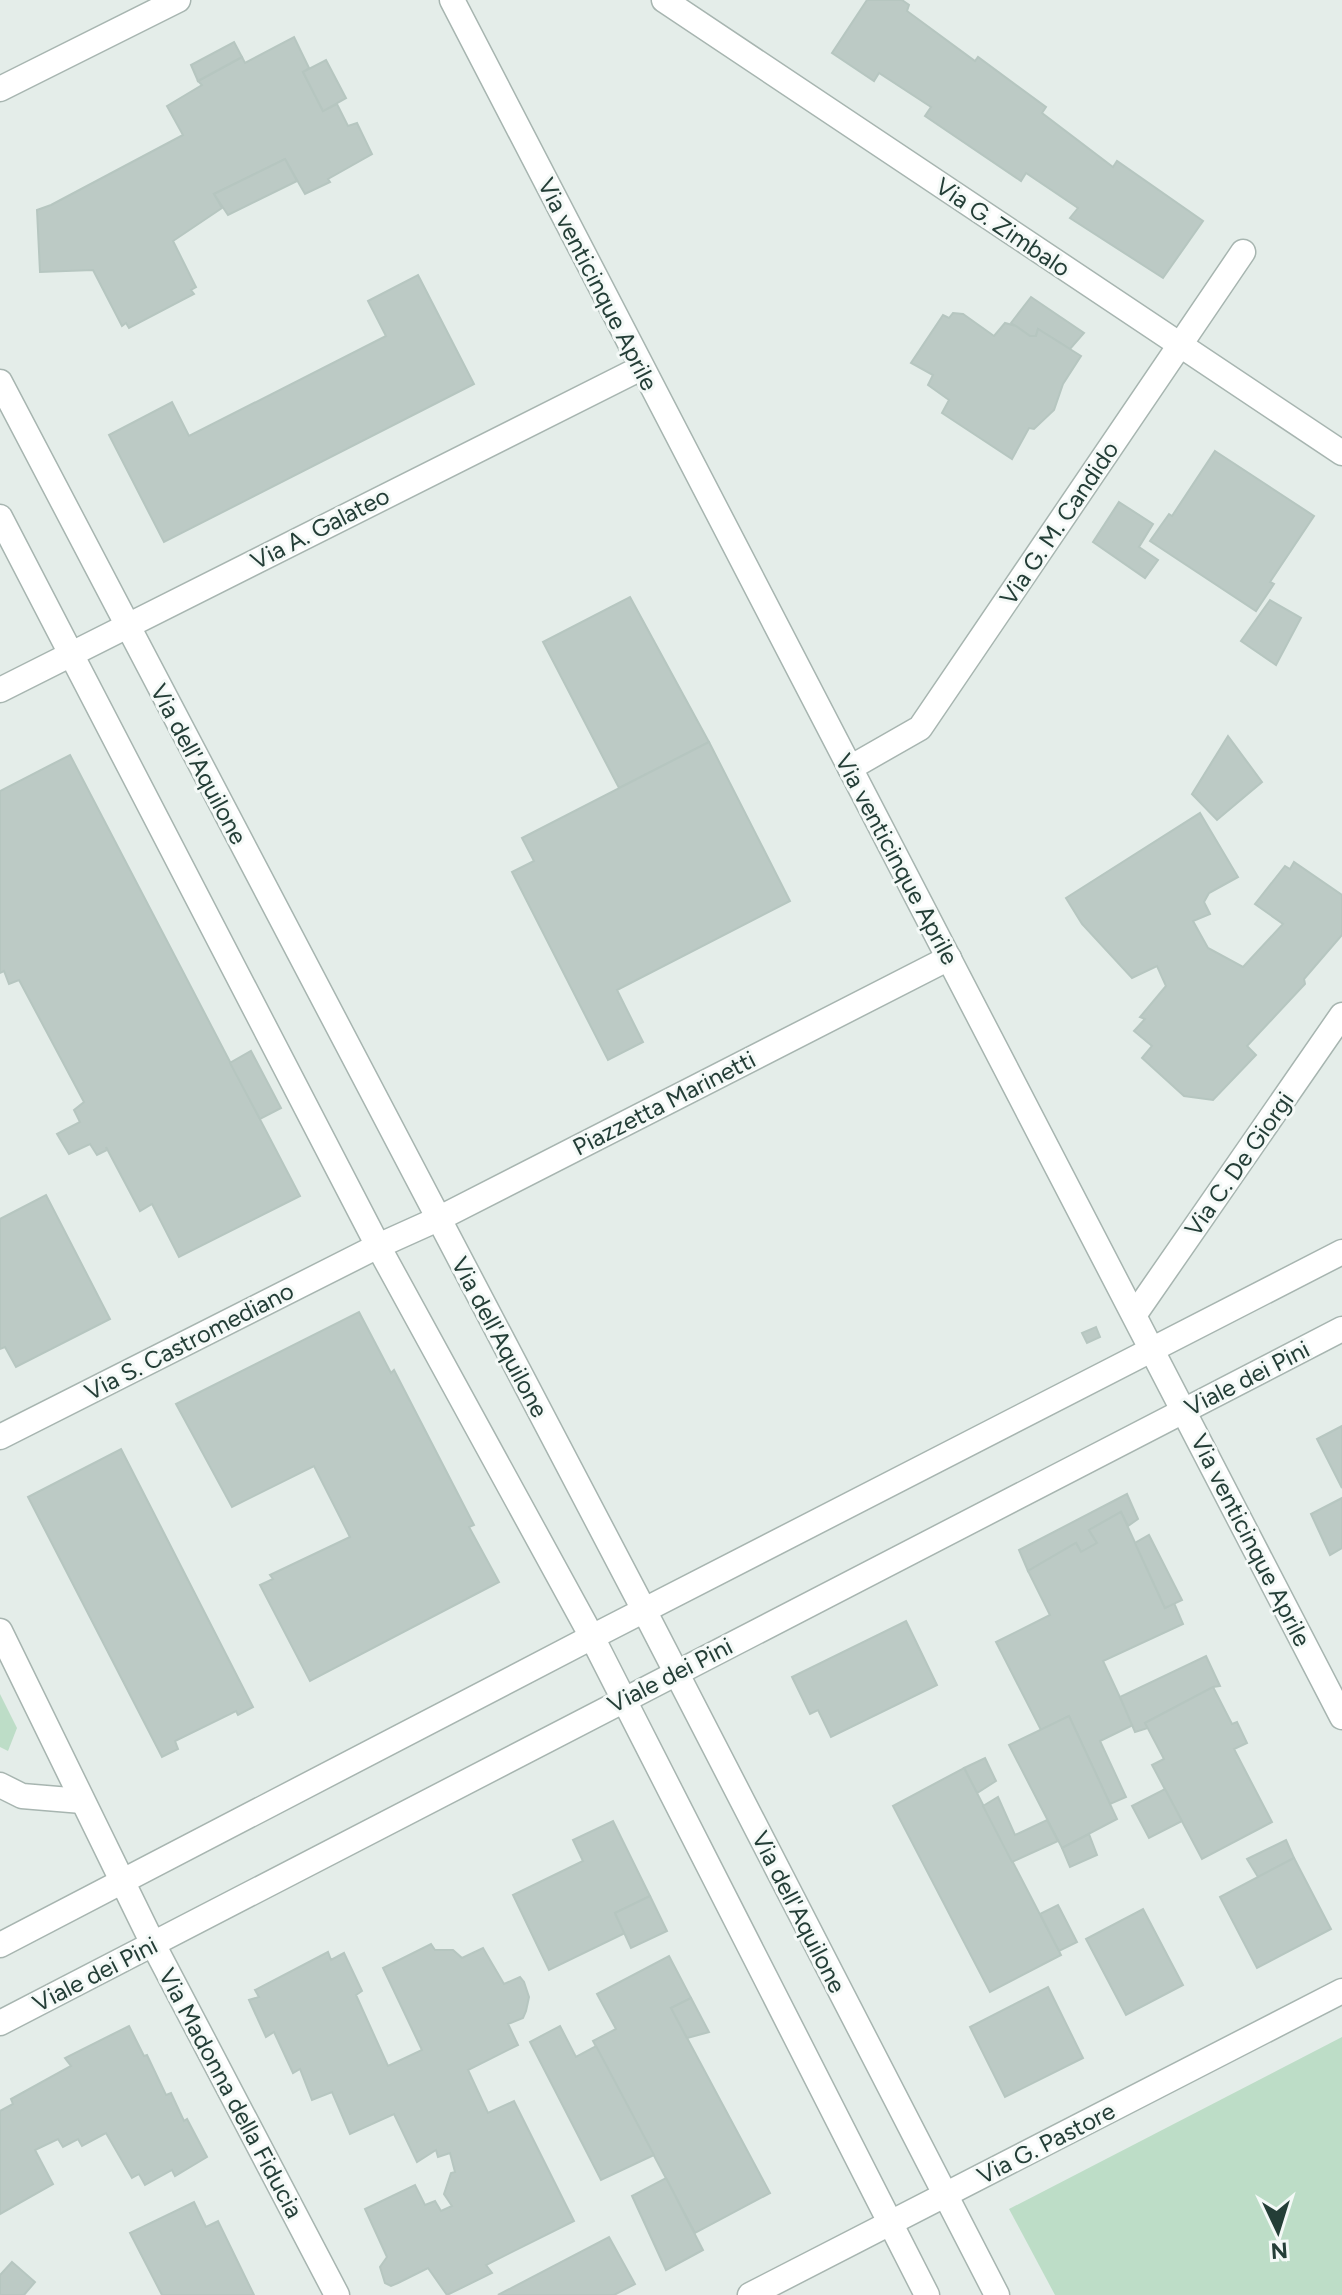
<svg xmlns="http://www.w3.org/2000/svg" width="1342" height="2295" font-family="Figtree,sans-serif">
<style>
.green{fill:#bdddc7}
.building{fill:#bccac5;stroke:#b6c6c0;stroke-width:2}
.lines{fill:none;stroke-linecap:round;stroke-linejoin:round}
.minor-casing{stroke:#a7b5b0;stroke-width:27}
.minor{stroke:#fff;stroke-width:24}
.labels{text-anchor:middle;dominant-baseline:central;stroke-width:6;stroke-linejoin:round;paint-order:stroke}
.street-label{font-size:24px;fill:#243e37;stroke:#f4f9f7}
</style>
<rect width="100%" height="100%" fill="#e4ede9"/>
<g class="green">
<path d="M0,1694L17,1728L8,1751L0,1747Z"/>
<path d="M1342,2037V2295H1055L1009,2209Z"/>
</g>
<g class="building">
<path d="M867,0H902L909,5L907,11L975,61L978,57L1046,107L1042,113L1113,167L1117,161L1203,221L1163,278L1070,218L1078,208L1026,173L1021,181L925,116L931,107L879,73L874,81L832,53Z"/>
<path d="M294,37L309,68L303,72L323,111L337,104L348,126L357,123L372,154L328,179L330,182L305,194L285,159L214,194L222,208L173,241L196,287L191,290L194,294L129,328L126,323L122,326L93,270L40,272L37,210L51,205L183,135L167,106L202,85L198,81L242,57L245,63Z"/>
<path d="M234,42L242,57L198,81L191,65Z"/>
<path d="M326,60L346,98L323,111L303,72Z"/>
<path d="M285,159L297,181L228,215L214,194Z"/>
<path d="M418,275L474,384L164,542L109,435L172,402L189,436L386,336L368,301Z"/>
<path d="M1031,297L1084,333L1070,349L1038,329L1036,336H1030L1011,323Z"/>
<path d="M953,313L963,314L994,336L1005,323L1016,326L1030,336H1036L1038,329L1081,356L1063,384L1054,410L1034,429L1029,428L1012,459L942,413L949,400L928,385L933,375L911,363L943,315L949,318Z"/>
<path d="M1215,451L1314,516L1270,582L1274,584L1256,611L1150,541L1169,514L1172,516Z"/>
<path d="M1119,502L1153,524L1139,547L1158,560L1145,578L1093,542Z"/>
<path d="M630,597L709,742L619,788L543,642Z"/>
<path d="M1270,600L1301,618L1276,665L1241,641Z"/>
<path d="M1228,736L1262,782L1217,820L1192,794Z"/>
<path d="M709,742L790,901L617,990L643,1042L608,1060L512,872L534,861L522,838Z"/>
<path d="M70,755L300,1196L179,1257L152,1204L140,1211L106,1147L107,1150L97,1155L90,1144L69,1154L57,1134L80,1122L74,1110L84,1102L19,980L9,984L4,971L0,973V791Z"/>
<path d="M1200,813L1238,877L1209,893L1204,902L1210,914L1193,921L1208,948L1243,967L1283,924L1255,904L1285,866L1290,869L1294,862L1342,895V935L1304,979L1305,984L1247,1046L1256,1055L1213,1100L1184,1096L1142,1058L1152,1046L1134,1031L1145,1019L1140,1017L1166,986L1157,966L1132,978L1082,924L1066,898Z"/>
<path d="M251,1051L281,1108L260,1119L230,1063Z"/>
<path d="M46,1195L110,1319L16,1367L5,1347L0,1349V1219Z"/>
<path d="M359,1312L391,1373L394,1370L474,1525L469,1527L499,1582L310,1681L260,1585L273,1579L270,1575L350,1537L314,1466L232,1507L176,1404Z"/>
<path d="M1096,1327L1100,1337L1087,1343L1082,1333Z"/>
<path d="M1342,1426V1488L1317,1439Z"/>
<path d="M121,1449L253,1707L238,1715L236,1711L175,1741L178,1749L162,1757L28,1497Z"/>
<path d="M1127,1494L1138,1519L1128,1526L1121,1512L1089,1530L1097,1543L1081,1552L1076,1543L1028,1571L1019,1550Z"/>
<path d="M1342,1498V1548L1330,1555L1311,1514Z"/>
<path d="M1121,1512L1165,1608L1174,1603L1183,1624L1103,1661L1133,1725L1100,1741L1126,1797L1110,1804L1069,1716L1041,1730L996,1642L1050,1615L1028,1571L1076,1543L1081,1552L1097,1543L1089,1530Z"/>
<path d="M1149,1535L1182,1600L1165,1608L1135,1543Z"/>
<path d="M906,1621L937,1685L831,1737L818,1710L810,1714L792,1677Z"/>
<path d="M1206,1656L1220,1686L1213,1687L1145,1723L1148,1728L1135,1732L1120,1697Z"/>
<path d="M1213,1687L1232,1724L1237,1722L1247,1743L1234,1749L1272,1822L1202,1859L1152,1765L1164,1759L1145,1723Z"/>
<path d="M1069,1716L1117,1819L1062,1848L1009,1745Z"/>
<path d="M985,1758L996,1781L977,1793L964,1768Z"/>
<path d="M964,1768L1061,1955L990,1992L893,1806Z"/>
<path d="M1165,1789L1182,1821L1149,1838L1132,1806Z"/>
<path d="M998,1797L1015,1835L1047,1820L1058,1841L1012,1862L983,1806Z"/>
<path d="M613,1821L650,1896L615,1913L625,1933L549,1970L513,1895L583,1861L573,1840Z"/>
<path d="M1089,1834L1097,1855L1070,1867L1062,1848Z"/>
<path d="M1286,1840L1294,1858L1258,1877L1247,1859Z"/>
<path d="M1294,1858L1331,1929L1257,1968L1220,1897Z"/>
<path d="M650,1896L667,1931L631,1948L615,1913Z"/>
<path d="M1058,1905L1077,1942L1059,1951L1040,1914Z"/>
<path d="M1143,1909L1183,1985L1126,2015L1086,1939Z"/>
<path d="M431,1944L435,1950H453L462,1958L483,1948L504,1984L520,1977L524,1982L529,1997L526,2011L523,2018L508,2024L518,2045L468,2070L488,2113L514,2101L574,2221L486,2265L492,2273L447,2295L428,2268L398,2283L391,2286L385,2283L380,2267L387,2257L365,2209L415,2185L425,2205L435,2201L441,2211L452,2206L444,2194L451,2173L455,2172L450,2153L438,2157L436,2150L417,2162L394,2114L350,2134L332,2092L312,2100L300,2069L293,2073L274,2032L266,2037L249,2000L259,1997L255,1990L328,1952L331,1960L344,1953L362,1991L356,1995L388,2066L422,2050L383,1968Z"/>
<path d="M669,1956L691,1998L671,2008L770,2193L695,2233L593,2041L616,2029L597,1994Z"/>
<path d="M1048,1987L1083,2058L1005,2097L970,2027Z"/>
<path d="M691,1998L709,2032L687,2038L671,2008Z"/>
<path d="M129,2026L144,2056L147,2055L166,2095L171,2093L184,2121L187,2119L207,2157L175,2176L172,2170L145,2185L139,2174L132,2178L106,2133L82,2146L78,2139L63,2147L58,2139L35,2150L53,2184L0,2214V2111L13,2104L11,2099L71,2066L65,2058Z"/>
<path d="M560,2026L576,2057L596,2046L654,2155L601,2180L530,2042Z"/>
<path d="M666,2178L703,2250L666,2270L632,2196Z"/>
<path d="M194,2202L206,2227L218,2221L254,2295H162L130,2233Z"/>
<path d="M609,2237L635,2284L614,2295H498Z"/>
<path d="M12,2262L35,2282L24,2295H0V2275Z"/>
</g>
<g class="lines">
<g class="minor-casing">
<g id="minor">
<path d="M452,0L1342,1717"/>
<path d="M664,0L1342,453"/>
<path d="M0,89L178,0"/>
<path d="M0,382L644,1610L997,2295"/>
<path d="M0,517L378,1246L592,1637L927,2295"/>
<path d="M0,690L641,368"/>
<path d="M850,768L920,728L1243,252"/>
<path d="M1135,1314L1342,1015"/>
<path d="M0,1437L378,1246L438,1219L949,958"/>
<path d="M0,1631L153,1944L337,2295"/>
<path d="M0,1785L22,1796L82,1801"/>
<path d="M0,1945L592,1637L1342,1252"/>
<path d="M0,2023L1342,1329"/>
<path d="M750,2295L1342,1991"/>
</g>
</g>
<use href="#minor" class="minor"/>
</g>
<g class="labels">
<g class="street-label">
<text transform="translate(1003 227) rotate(34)">Via G. Zimbalo</text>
<text transform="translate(598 284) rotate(63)">Via venticinque Aprile</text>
<text transform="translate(1059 523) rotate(-56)">Via G. M. Candido</text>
<text transform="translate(320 528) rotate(-27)">Via A. Galateo</text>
<text transform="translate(199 764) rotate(62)">Via dell'Aquilone</text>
<text transform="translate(897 859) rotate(62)">Via venticinque Aprile</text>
<text transform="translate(664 1103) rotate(-27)">Piazzetta Marinetti</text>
<text transform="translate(1239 1164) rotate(-55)">Via C. De Giorgi</text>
<text transform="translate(500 1337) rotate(62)">Via dell'Aquilone</text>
<text transform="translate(189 1341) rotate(-27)">Via S. Castromediano</text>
<text transform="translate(1247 1378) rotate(-27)">Viale dei Pini</text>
<text transform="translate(1251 1540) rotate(63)">Via venticinque Aprile</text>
<text transform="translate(670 1675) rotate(-27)">Viale dei Pini</text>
<text transform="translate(799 1912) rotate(63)">Via dell'Aquilone</text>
<text transform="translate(95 1974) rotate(-27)">Viale dei Pini</text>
<text transform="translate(231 2093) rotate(62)">Via Madonna della Fiducia</text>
<text transform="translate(1046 2143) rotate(-27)">Via G. Pastore</text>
</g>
</g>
<g transform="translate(1278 2231) rotate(176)" stroke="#f4f9f7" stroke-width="6" paint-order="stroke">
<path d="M0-6L14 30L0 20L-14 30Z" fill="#243e37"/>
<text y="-12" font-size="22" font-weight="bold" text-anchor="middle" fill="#243e37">N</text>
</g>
</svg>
